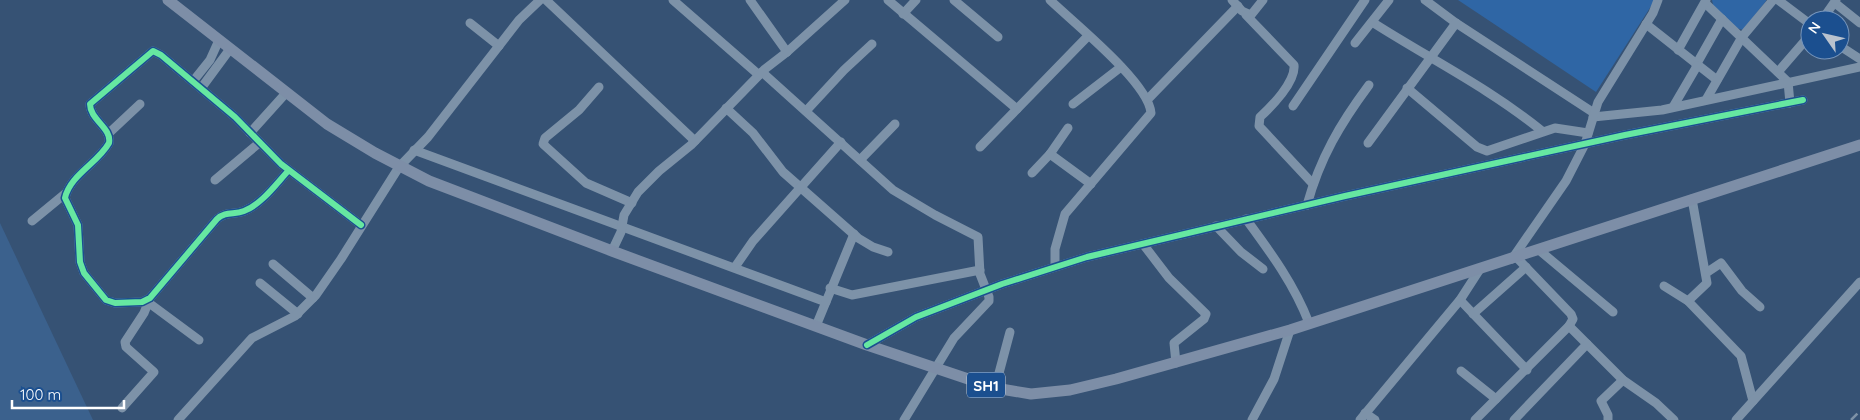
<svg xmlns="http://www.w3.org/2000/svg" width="1860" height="420" font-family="Quicksand,sans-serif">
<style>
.green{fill:#2f66a5}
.water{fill:#3b618d}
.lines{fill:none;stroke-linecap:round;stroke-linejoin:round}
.minor{stroke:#7d92a8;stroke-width:9}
.major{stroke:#7d8ea7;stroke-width:11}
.rail{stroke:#7e92a7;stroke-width:2.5;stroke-dasharray:9 4;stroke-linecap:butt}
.cycleway-casing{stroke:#1b4f8f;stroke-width:9}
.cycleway{stroke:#66e7a1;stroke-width:6}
.labels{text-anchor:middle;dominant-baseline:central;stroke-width:4.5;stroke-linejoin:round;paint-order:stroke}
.shield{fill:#1b4f8f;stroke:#bbcadd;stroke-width:1}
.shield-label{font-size:15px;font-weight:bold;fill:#fff}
</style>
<rect width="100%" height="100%" fill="#365274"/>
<g class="green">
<path d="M1458,0H1655L1596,92Z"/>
<path d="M1712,0H1766V1L1743,30L1736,28L1714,9Z"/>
</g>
<path class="water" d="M0,223L93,420H0Z"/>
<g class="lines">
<g class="minor">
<path d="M546,0L695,141"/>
<path d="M673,0L759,75"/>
<path d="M750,0L787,52"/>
<path d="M888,0L1017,109"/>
<path d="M954,0L998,37"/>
<path d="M1050,0C1074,23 1149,83 1151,113L1065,214L1055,249V266"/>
<path d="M1232,0L1242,11L1251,15L1263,0"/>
<path d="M1425,0L1456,23L1594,113"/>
<path d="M1778,0L1810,24"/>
<path d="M1705,3L1788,82L1790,103"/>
<path d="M1835,3L1860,23"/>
<path d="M903,14L916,0"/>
<path d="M1246,15L1294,65C1296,82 1271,107 1260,117L1259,126L1313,184"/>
<path d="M1822,20L1836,0"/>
<path d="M1372,22C1430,59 1489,88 1542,131"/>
<path d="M470,23L499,46"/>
<path d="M1646,24L1717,80"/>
<path d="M1355,43L1389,0"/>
<path d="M1840,46L1860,59"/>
<path d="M1678,50L1706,0"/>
<path d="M1696,65L1722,19"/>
<path d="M762,72L893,190L935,215L978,237L980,274L989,297V301L954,338L904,420"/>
<path d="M1778,72L1810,35"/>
<path d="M194,80L210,60L219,40"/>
<path d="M202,87L230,49"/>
<path d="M599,87L579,110L545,138L543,144L586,183L632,203"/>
<path d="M1407,88L1477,147L1487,151L1555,128L1588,133"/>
<path d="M1707,98L1742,37L1773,0"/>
<path d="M1148,99L1238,6"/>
<path d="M1073,104L1121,67"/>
<path d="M1293,106L1365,0"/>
<path d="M1673,107L1697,66"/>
<path d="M726,108L753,133L783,172L858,238L873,247L888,252"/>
<path d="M806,111L844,70L872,44"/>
<path d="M1593,117L1662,110L1860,67"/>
<path d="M250,133L286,93"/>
<path d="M108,134L140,104"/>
<path d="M1368,143L1456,23"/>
<path d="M980,147L1088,36"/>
<path d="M414,150L826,302"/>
<path d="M1050,154L1091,184"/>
<path d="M860,160L895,124"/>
<path d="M289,170C276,184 262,204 244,211C234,215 226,211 217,219L150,298L142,302L115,303L106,300L84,273L80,262L78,225L65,198C70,175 98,163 109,143C112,128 90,120 90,104L153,51L161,55L235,117L281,164L361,225"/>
<path d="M1032,173L1050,154L1068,128"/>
<path d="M215,180L259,143"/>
<path d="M1307,205C1320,158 1340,124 1369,85"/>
<path d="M1246,219C1271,253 1294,284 1309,323"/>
<path d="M32,221L66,193"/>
<path d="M1216,226L1241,252L1263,269"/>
<path d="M1143,244L1169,278L1206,314L1204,319L1174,343L1176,363"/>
<path d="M1539,250L1613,312"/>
<path d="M612,251L621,232L624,215L638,192L659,171L691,145L765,69L787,52L845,0"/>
<path d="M1517,258L1571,314L1573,319L1569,326"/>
<path d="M1512,259L1566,181L1585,144L1598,102L1653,13L1658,0"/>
<path d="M273,264L313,298"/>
<path d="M735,267L753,241L841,142"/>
<path d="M1706,273L1721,263L1742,291L1760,307"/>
<path d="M260,283L298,314"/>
<path d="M1664,286L1688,301L1741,356L1753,401"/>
<path d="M830,288L852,295L980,270"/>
<path d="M1460,300L1527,370"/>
<path d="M1688,301L1707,283L1692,199"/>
<path d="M149,303L199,340"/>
<path d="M1473,314L1526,267"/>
<path d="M816,326L854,234"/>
<path d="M867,345L916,317L1002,284L1087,257L1345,196L1625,135L1803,100"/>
<path d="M1461,371L1496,399"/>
<path d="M995,388L1010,332"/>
<path d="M122,408L154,372L126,347L125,342L144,313L150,298"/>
<path d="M1365,413L1375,420"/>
<path d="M178,420L252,338L295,316L316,295L341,259L399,167L428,137L519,20L540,0"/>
<path d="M1252,420L1274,379L1290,330"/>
<path d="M1360,420L1460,300L1480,269"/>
<path d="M1475,420L1569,326L1623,380L1656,403L1674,420"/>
<path d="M1514,420L1587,344"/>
<path d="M1608,420V415L1601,401L1623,380"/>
<path d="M1736,420L1860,282"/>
</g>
<path class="major" d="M168,0L327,124L375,153L429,181L612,251L867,345L995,388L1031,394L1070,390L1116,379L1290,330L1860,145"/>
<path class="rail" d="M1851,420L1860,411"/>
<g class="cycleway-casing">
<g id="cycleway">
<path d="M289,170C276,184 262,204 244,211C234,215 226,211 217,219L150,298L142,302L115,303L106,300L84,273L80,262L78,225L65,198C70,175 98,163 109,143C112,128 90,120 90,104L153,51L161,55L235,117L281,164L361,225"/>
<path d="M867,345L916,317L1002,284L1087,257L1345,196L1625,135L1803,100"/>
</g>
</g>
<use href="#cycleway" class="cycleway"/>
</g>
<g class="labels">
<rect class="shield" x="967" y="372.5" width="38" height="25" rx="4"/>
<g class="shield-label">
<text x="986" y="385">SH1</text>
</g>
</g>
<g transform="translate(1825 35) rotate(304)"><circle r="24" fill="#1b4f8f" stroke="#7695bc"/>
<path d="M0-4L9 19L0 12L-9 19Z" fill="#b9c2ce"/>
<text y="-8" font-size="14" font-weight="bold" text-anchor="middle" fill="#ffffff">N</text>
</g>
<path d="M12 400v8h112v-8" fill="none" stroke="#ffffff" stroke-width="2.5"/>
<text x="20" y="400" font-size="15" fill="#ffffff" stroke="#1b4f8f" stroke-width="4" paint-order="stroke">100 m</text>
</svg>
